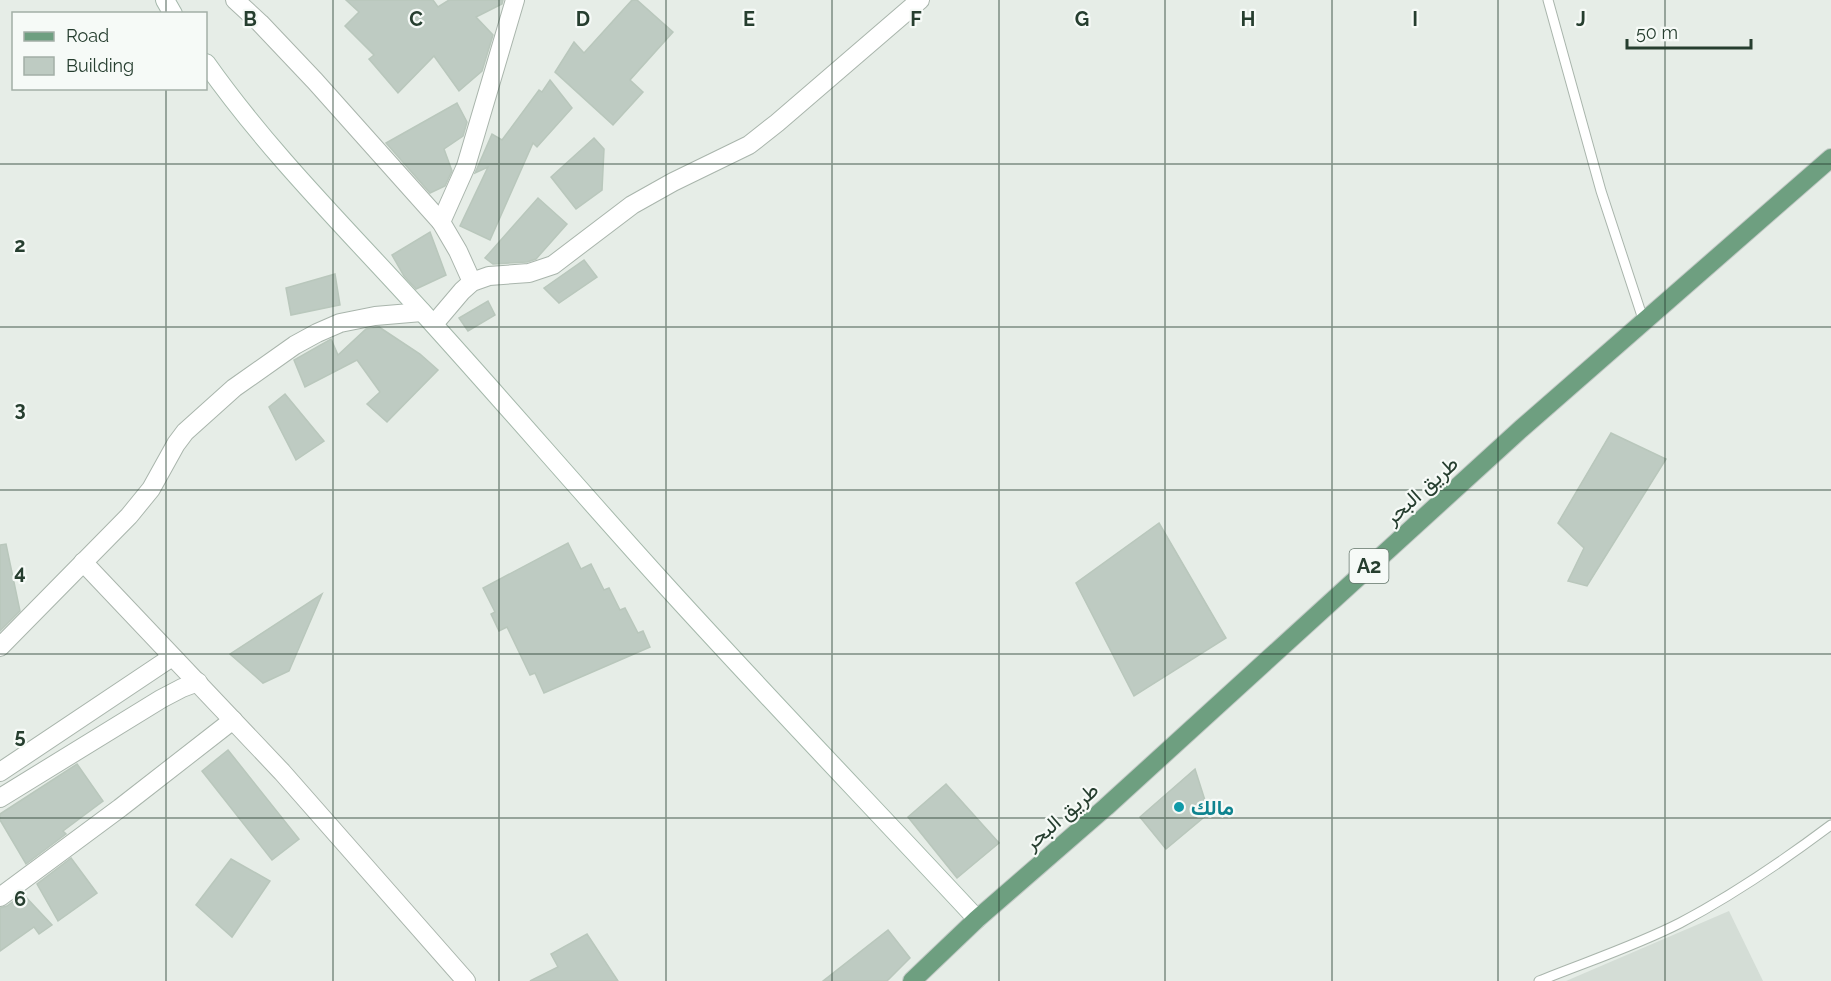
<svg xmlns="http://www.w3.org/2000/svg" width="1831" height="981" font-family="Raleway,Vazirmatn,sans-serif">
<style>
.built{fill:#d4ddd6}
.building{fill:#becbc2;stroke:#b9c7bc;stroke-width:1.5}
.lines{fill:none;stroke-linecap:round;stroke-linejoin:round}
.lane-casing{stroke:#a9b5ac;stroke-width:11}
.street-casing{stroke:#a9b5ac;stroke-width:20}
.secondary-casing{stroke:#a5b8ab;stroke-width:20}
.primary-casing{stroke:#c2c9c5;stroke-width:20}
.lane{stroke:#fff;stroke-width:9}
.street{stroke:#fff;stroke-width:18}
.secondary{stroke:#fff;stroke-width:18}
.primary{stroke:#6e9f80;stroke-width:18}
.grid{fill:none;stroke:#263e2f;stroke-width:1.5;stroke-opacity:0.55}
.culture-dot{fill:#0f9aa8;stroke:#f6faf7;stroke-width:2}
.labels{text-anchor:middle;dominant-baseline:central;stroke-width:4.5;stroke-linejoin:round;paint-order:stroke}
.shield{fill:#f6faf7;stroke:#64766b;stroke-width:1.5}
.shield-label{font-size:20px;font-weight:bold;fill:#263e2f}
.street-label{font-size:21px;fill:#263e2f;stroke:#f6faf7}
.culture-label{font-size:21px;font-weight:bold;fill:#0d838f;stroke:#f6faf7;text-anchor:start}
.grid-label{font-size:20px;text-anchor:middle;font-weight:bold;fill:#263e2f;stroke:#f6faf7;stroke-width:4.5;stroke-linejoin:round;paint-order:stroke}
</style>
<rect width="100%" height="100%" fill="#e6ede7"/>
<path class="built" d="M1729,911L1763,981H1566Z"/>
<g class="building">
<path d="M346,0H433L438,7L449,0H503L502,4L476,17L493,35L482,71L459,91L434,56L398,93L369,59L374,55L345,26L359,12Z"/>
<path d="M632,0H637L673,32L630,80L643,92L613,125L555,72L574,42L584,53Z"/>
<path d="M550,80L572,108L537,147L533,143L490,240L460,226L488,167L475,173L492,134L502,140L539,90L542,92Z"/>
<path d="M457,103L467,122L463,136L444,149L452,171L445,186L430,193L386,143Z"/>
<path d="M594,138L604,149L602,190L576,209L551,177Z"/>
<path d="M538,198L567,224L536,259L527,262L493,264L485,258Z"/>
<path d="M430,232L446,275L416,289L404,276L392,255Z"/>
<path d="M584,260L597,277L559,303L544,288Z"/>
<path d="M335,274L340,305L291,315L286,288Z"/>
<path d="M488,301L495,315L468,331L459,318Z"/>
<path d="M379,327L420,354L438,370L387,422L367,404L380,392L357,360L305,387L294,360L331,339L338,355L366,329Z"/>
<path d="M285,394L324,441L296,460L269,407Z"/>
<path d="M1611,433L1666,459L1587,586L1568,581L1584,548L1558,523Z"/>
<path d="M1159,523L1226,638L1134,696L1076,583Z"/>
<path d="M568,543L581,569L591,564L604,590L609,588L620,610L625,608L638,633L643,631L650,647L544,693L535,673L530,675L507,627L499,631L491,614L495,612L483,588Z"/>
<path d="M6,544L20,611L0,631V545Z"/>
<path d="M322,594L289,671L263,683L230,654Z"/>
<path d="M228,750L299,839L272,860L202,771Z"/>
<path d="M77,764L103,801L63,831L66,834L26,864L0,820V814Z"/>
<path d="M1195,769L1209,813L1166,849L1140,817Z"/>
<path d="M946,784L999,843L957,878L908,817Z"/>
<path d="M71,858L97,893L58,921L37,884Z"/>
<path d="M231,859L270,881L232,937L196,905Z"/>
<path d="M23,894L52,925L39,934L34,927L0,951V908L7,906Z"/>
<path d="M888,930L910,958L887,981H823Z"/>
<path d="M587,934L618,981H530L558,967L551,954Z"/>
</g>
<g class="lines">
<g class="lane-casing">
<g id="lane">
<path d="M1548,0L1601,191L1644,322"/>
<path d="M1539,981C1586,962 1635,946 1680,923C1733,895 1783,861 1831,825"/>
</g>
</g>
<g class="street-casing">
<g id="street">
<path d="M235,0L260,23L315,81L441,222"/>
<path d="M472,282L458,251L441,222L466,166L515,0"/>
<path d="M434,324L462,291L472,282L489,276L529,273L553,265L632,205L673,182L749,145L777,123L920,0"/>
<path d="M83,562L282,772L466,981"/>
<path d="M0,647L129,516L151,489L176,444L185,432L234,388L295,345L317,333L340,323L375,316L422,312"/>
<path d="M0,772L172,657"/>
<path d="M0,798L161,699L182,688L198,682"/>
<path d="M0,897L120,808L233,720"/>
</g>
</g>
<g class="secondary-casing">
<g id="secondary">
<path d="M165,0L173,14"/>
<path d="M206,63C273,158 357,239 434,325C509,408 582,493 657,576C762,692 871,805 977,919"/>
</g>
</g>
<g class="primary-casing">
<path id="primary" d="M912,981L977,919L1106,807L1522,428L1831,158"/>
</g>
<use href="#lane" class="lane"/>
<use href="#street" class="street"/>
<use href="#secondary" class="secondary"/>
<use href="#primary" class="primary"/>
</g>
<path class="grid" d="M166,0V14M333,0V981M499,0V981M666,0V981M832,0V981M999,0V981M1165,0V981M1332,0V981M1498,0V981M1665,0V981M166,88V981M0,164H1831M0,327H1831M0,490H1831M0,654H1831M0,818H1831"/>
<circle class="culture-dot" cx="1179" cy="807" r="6"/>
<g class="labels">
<rect class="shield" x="1349.5" y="549" width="39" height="34" rx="4.5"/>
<g class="shield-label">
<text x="1369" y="566">A2</text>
</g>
<g class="street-label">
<text transform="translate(1421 490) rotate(-42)">طريق البحر</text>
<text transform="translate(1061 816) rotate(-41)">طريق البحر</text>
</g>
<g class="culture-label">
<text x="1191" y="807">مالك</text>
</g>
</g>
<g class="grid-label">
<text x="250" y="26">B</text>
<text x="416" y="26">C</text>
<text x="583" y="26">D</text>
<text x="749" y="26">E</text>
<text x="916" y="26">F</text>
<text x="1082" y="26">G</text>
<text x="1248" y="26">H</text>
<text x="1415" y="26">I</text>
<text x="1581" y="26">J</text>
<text x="20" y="252">2</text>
<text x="20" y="416">3</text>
<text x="20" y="579">4</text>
<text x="20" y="743">5</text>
<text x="20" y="906">6</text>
</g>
<rect x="12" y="12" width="195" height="78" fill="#f6faf7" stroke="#a3afa7" stroke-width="1.5"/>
<rect x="24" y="32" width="30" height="9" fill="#6e9f80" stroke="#a3afa7" stroke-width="1.5"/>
<text x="66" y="42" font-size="18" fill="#263e2f">Road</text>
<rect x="24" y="57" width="30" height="18" fill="#becbc2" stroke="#a3afa7" stroke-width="1.5"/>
<text x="66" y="72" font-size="18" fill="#263e2f">Building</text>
<path d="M1627 39v9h124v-9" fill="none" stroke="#263e2f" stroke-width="3"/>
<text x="1636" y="39" font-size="18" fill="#263e2f" stroke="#f6faf7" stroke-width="4.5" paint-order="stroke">50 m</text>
</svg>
